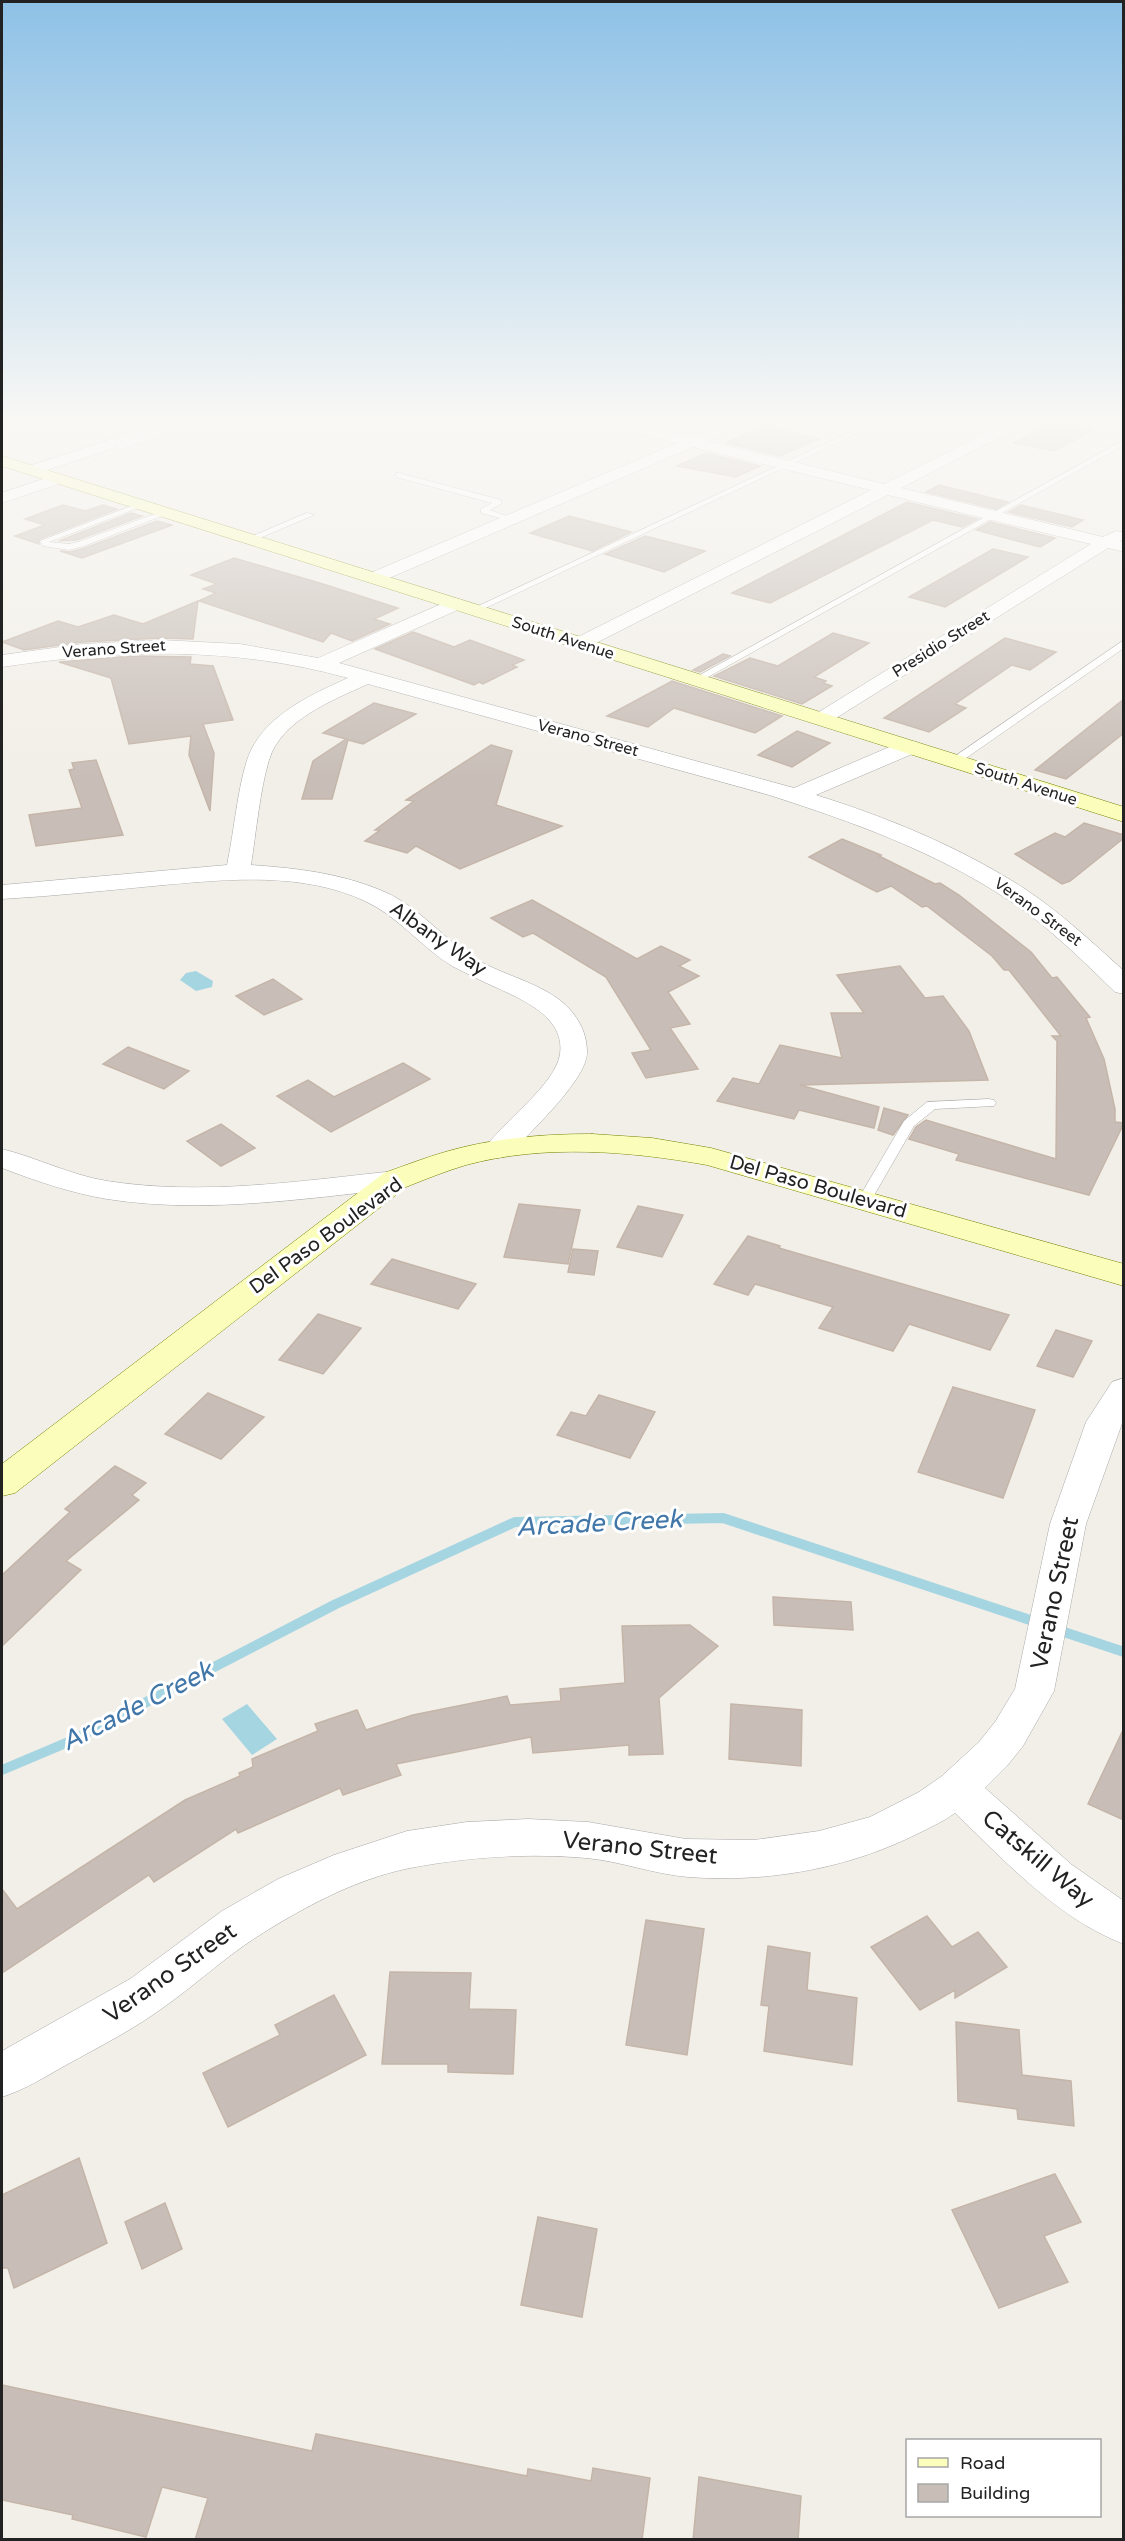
<svg xmlns="http://www.w3.org/2000/svg" width="1125" height="2541" font-family="'Varela Round',sans-serif">
<style>
.water{fill:#a6d5e2}
.lines{fill:none;stroke-linecap:round;stroke-linejoin:round}
.stream{stroke:#a6d5e2;stroke-width:10}
.building{fill:#c8beb7;stroke:#c5b5a9;stroke-width:1.5}
.lane-casing{stroke:#a9a9a9;stroke-width:1}
.street-casing{stroke:#a9a9a9;stroke-width:1}
.secondary-casing{stroke:#748100;stroke-width:1}
.lane{fill:#fff;fill-rule:evenodd}
.street{fill:#fff;fill-rule:evenodd}
.secondary{fill:#fbfebb;fill-rule:evenodd}
.labels{text-anchor:middle;dominant-baseline:central;stroke-width:6;stroke-linejoin:round;paint-order:stroke}
.far-street-label{font-size:16px;fill:#222;stroke:#fff}
.street-label{font-size:20px;fill:#222;stroke:#fff}
.near-street-label{font-size:24px;fill:#222;stroke:#fff}
.near-water-label{font-size:26px;font-style:italic;fill:#4176a8;stroke:#fff}
</style>
<rect width="100%" height="100%" fill="#f2efe8"/>
<g class="water">
<path d="M196,971L213,981L212,987L196,991L180,980L186,973Z"/>
<path d="M247,1704L277,1739L252,1755L222,1719Z"/>
</g>
<g class="lines">
<g class="stream">
<path d="M1055,1629L1124,1652"/>
<path d="M2,1770L73,1740L336,1604L515,1522L723,1518L1039,1623"/>
</g>
</g>
<g class="building">
<path d="M1052,422L1092,431L1054,451L1014,443Z"/>
<path d="M764,426L819,439L780,456L726,443Z"/>
<path d="M706,453L760,466L736,477L677,466Z"/>
<path d="M939,485L1008,502L996,509L926,492Z"/>
<path d="M907,502L977,519L962,527L933,520L770,603L732,593Z"/>
<path d="M63,505L85,511L103,505L117,509L39,539V544L15,536L45,525L25,519Z"/>
<path d="M1021,505L1083,520L1072,527L1009,512Z"/>
<path d="M131,513L142,516L77,540L59,541Z"/>
<path d="M569,516L631,532L592,551L530,533Z"/>
<path d="M157,521L172,525L82,558L60,551L70,552L85,548Z"/>
<path d="M990,522L1055,538L1040,547L976,530Z"/>
<path d="M645,536L705,551L664,572L605,554Z"/>
<path d="M993,549L1028,557L945,607L909,597Z"/>
<path d="M234,558L323,584L398,608L374,619L390,624L352,641L331,633L323,642L199,601L216,593L203,589L217,584L191,575Z"/>
<path d="M198,601L193,639L161,638L82,642L24,650L2,642L58,621L78,627L114,615L143,624Z"/>
<path d="M413,632L454,647L470,640L524,660L512,665L517,667L483,684L479,682L474,685L375,649Z"/>
<path d="M833,633L869,643L814,677L826,681L823,683L832,686L802,704L714,676L750,658L778,666Z"/>
<path d="M1005,638L1056,652L1030,670L1012,665L955,704L966,708L929,732L884,718Z"/>
<path d="M723,654L730,656L700,672L693,670Z"/>
<path d="M133,656L191,657L190,664L213,666L233,720L203,724L214,753L210,811L189,755L191,736L129,744L111,678L59,662Z"/>
<path d="M672,681L782,716L755,733L674,708L648,727L607,716Z"/>
<path d="M1124,699V733L1066,779L1035,770Z"/>
<path d="M374,703L416,714L363,744L348,740L332,799H302L313,761L346,739L323,733Z"/>
<path d="M797,731L830,743L792,767L758,755Z"/>
<path d="M491,745L512,751L496,805L562,826L460,869L416,846L407,853L365,841L380,830H375L414,801L406,800Z"/>
<path d="M96,760L123,835L36,846L29,815L82,808L69,770L74,769L72,763Z"/>
<path d="M1084,823L1124,835V838L1070,881L1062,884L1015,854L1055,833L1065,837Z"/>
<path d="M842,839L881,855L879,856L935,884L940,883L959,895L1031,952L1052,978L1057,977L1090,1017L1086,1018L1104,1059L1115,1109V1122L1124,1123L1089,1195L956,1160L959,1154L909,1139L916,1127L926,1120L1056,1159L1057,1041L1052,1036H1061L1009,970H1004L992,956L927,906L922,907L891,886L877,892L809,857Z"/>
<path d="M532,900L637,959L661,946L690,960L679,966L699,976L668,992L690,1024L670,1028L698,1069L646,1078L632,1053L651,1050L606,977L533,933L523,937L491,918Z"/>
<path d="M900,966L925,998L943,996L969,1031L988,1080L800,1085L879,1107L874,1128L799,1110L794,1119L717,1101L733,1078L759,1084L780,1045L842,1058L831,1013H864L837,975Z"/>
<path d="M273,979L302,999L264,1015L236,996Z"/>
<path d="M128,1047L189,1071L164,1089L103,1064Z"/>
<path d="M403,1063L430,1079L331,1132L277,1096L308,1080L334,1097Z"/>
<path d="M884,1108L908,1115L893,1135L878,1130Z"/>
<path d="M221,1124L255,1148L221,1166L187,1141Z"/>
<path d="M519,1204L580,1210L568,1264L504,1257Z"/>
<path d="M638,1206L683,1215L662,1257L617,1247Z"/>
<path d="M748,1236L780,1246L779,1248L1009,1315L990,1350L909,1324L893,1351L819,1328L833,1307L755,1284L748,1295L714,1284Z"/>
<path d="M573,1249L598,1251L594,1275L568,1272Z"/>
<path d="M392,1259L476,1284L458,1309L371,1284Z"/>
<path d="M318,1314L361,1328L323,1374L279,1360Z"/>
<path d="M1056,1330L1092,1341L1073,1377L1037,1366Z"/>
<path d="M953,1387L1035,1410L1003,1498L918,1472Z"/>
<path d="M208,1393L264,1417L221,1459L165,1434Z"/>
<path d="M599,1395L655,1412L630,1458L557,1435L571,1412L586,1416Z"/>
<path d="M115,1466L146,1483L132,1495L139,1500L66,1561L81,1570L2,1646V1575L70,1512L65,1509Z"/>
<path d="M773,1597L851,1602L853,1630L774,1625Z"/>
<path d="M690,1625L718,1646L659,1698L663,1754L629,1755V1745L533,1753L531,1737L396,1764L401,1775L343,1795L340,1788L238,1833L236,1829L154,1882L149,1875L2,1973V1889L17,1909L185,1800L240,1776L239,1773L253,1767L252,1759L318,1731L315,1724L357,1710L366,1730L413,1715L507,1696L510,1705L561,1701L560,1689L625,1683L622,1626Z"/>
<path d="M731,1704L802,1710L801,1766L729,1759Z"/>
<path d="M1124,1728V1820L1088,1804Z"/>
<path d="M927,1916L952,1947L978,1932L1007,1967L955,1998V1990L920,2010L871,1947Z"/>
<path d="M646,1920L704,1929L687,2055L626,2045Z"/>
<path d="M768,1946L810,1953L807,1990L857,1998L852,2065L764,2051L769,2006L761,2005Z"/>
<path d="M390,1972L471,1973L469,2009L516,2010L513,2074L448,2072V2064H382Z"/>
<path d="M334,1995L366,2055L228,2127L203,2073L280,2035L275,2025Z"/>
<path d="M956,2022L1019,2030L1022,2075L1071,2081L1074,2126L1018,2119L1017,2109L958,2101Z"/>
<path d="M79,2158L107,2243L14,2288L8,2268H2V2195Z"/>
<path d="M1055,2174L1081,2222L1044,2236L1068,2282L999,2308L952,2210Z"/>
<path d="M165,2203L182,2249L142,2269L125,2222Z"/>
<path d="M538,2217L597,2229L582,2317L521,2305Z"/>
<path d="M2,2385L312,2451L316,2434L527,2476L528,2469L591,2481L593,2468L650,2478L642,2540H195L208,2498L162,2487L146,2537L72,2519L73,2515L2,2500Z"/>
<path d="M699,2477L801,2496L798,2540H693Z"/>
</g>
<g class="lines">
<g class="lane-casing">
<g id="lane">
<path d="M34,422H45L2,436V432Z"/>
<path d="M872,422H881L477,612L470,610Z"/>
<path d="M166,423L184,428L122,449L108,444L112,442L122,445L172,428L166,427Z"/>
<path d="M1124,440V445L699,682L691,680Z"/>
<path d="M399,473L501,500V504L490,510L515,519L511,521L481,513V509L492,503L396,477V473Z"/>
<path d="M139,503L146,505L49,542L69,544L78,542L163,511L170,513L84,546L69,550L43,546L40,541Z"/>
<path d="M307,513L314,515L253,541L246,539Z"/>
<path d="M1124,640V648L959,763H951V759Z"/>
<path d="M989,1099L994,1100L996,1103L994,1106L935,1109L914,1126L869,1204H859L857,1201L904,1121L927,1102Z"/>
</g>
</g>
<g class="street-casing">
<g id="street">
<path d="M164,422H187L184,425L38,473L32,475L24,470L26,467Z"/>
<path d="M602,422H627L690,437L727,422H746L744,425L707,441L884,484L1008,422H1026L1024,425L901,488L1103,537L1116,531L1122,532L1124,538L1120,541L1124,542V552L1108,548L828,723L821,725L814,723L811,719L814,715L1091,544L888,495L588,647H574L571,643L574,639L871,490L693,447L380,582H368L365,578L368,574L677,443L604,425Z"/>
<path d="M58,474L66,479L64,482L2,503V493Z"/>
<path d="M455,598L462,600L464,604L462,608L339,663L794,788L901,742L909,741L917,742L920,747L917,752L816,795C889,818 960,847 1025,889C1061,913 1092,942 1124,971V994L1115,992C1081,959 1047,925 1007,899C934,851 853,822 769,795L368,684C333,700 281,720 269,760C260,790 256,833 251,865C295,868 339,873 380,890C414,903 438,933 468,954C495,973 530,979 557,998C575,1011 587,1030 587,1052C588,1079 528,1134 509,1155L499,1158L489,1155L484,1149C502,1123 556,1084 560,1054C566,1012 510,995 480,980C471,975 461,971 452,966C421,947 399,917 365,901C303,872 230,879 164,885C110,890 56,896 2,899V885L227,865C234,832 237,792 247,760C261,717 310,695 348,678C233,646 119,649 2,667V655L82,644L161,640L240,644L318,658Z"/>
<path d="M2,1149C38,1158 70,1175 107,1181C203,1196 300,1181 395,1171L406,1174L410,1180L406,1186L395,1189C300,1199 203,1214 107,1199C71,1193 36,1181 2,1168Z"/>
<path d="M1124,1378V1418L1086,1524L1054,1691L1023,1746L1007,1766L985,1788L1072,1865L1124,1901V1944C1058,1919 1005,1861 955,1813C944,1821 931,1827 919,1833C848,1869 766,1883 688,1877C653,1874 620,1861 586,1858C527,1853 468,1857 410,1868C355,1879 302,1908 255,1938C223,1959 195,1985 164,2007C134,2029 99,2047 66,2065C45,2077 24,2090 2,2097V2051L130,1979L222,1911L278,1879L334,1855L407,1831L467,1822L528,1819L588,1822L686,1839L754,1840L819,1831L870,1817L919,1792L942,1776L979,1742L995,1722L1015,1689L1050,1524L1086,1422L1112,1382Z"/>
</g>
</g>
<g class="secondary-casing">
<g id="secondary">
<path d="M2,456L1124,807V822L2,466Z"/>
<path d="M592,1134L652,1138L711,1148L1124,1264V1286L707,1165C629,1151 544,1144 466,1165C446,1171 426,1179 406,1187L15,1493L2,1496V1464L384,1173C404,1166 424,1158 445,1152C493,1138 543,1134 592,1134Z"/>
</g>
</g>
<use href="#lane" class="lane"/>
<use href="#street" class="street"/>
<use href="#secondary" class="secondary"/>
</g>
<linearGradient id="sky" x2="0" y2="1"><stop stop-color="#8dc1e6"/><stop offset="0.54" stop-color="#f9f8f5"/><stop offset="1" stop-color="#f9f8f5" stop-opacity="0"/></linearGradient>
<rect width="1125" height="778" fill="url(#sky)"/>
<g class="labels">
<g class="far-street-label">
<text transform="translate(563 638) rotate(18)">South Avenue</text>
<text transform="translate(941 644) rotate(-32)">Presidio Street</text>
<text transform="translate(114 649) rotate(-4)">Verano Street</text>
<text transform="translate(588 738) rotate(15)">Verano Street</text>
<text transform="translate(1026 784) rotate(18)">South Avenue</text>
<text transform="translate(1038 912) rotate(36)">Verano Street</text>
</g>
<g class="street-label">
<text transform="translate(438 939) rotate(35)">Albany Way</text>
<text transform="translate(818 1187) rotate(16)">Del Paso Boulevard</text>
<text transform="translate(326 1236) rotate(-36)">Del Paso Boulevard</text>
</g>
<g class="near-street-label">
<text transform="translate(1055 1593) rotate(-78)">Verano Street</text>
<text transform="translate(640 1848) rotate(6)">Verano Street</text>
<text transform="translate(1038 1859) rotate(40)">Catskill Way</text>
<text transform="translate(170 1973) rotate(-35)">Verano Street</text>
</g>
<g class="near-water-label">
<text transform="translate(599 1523) rotate(-3)">Arcade Creek</text>
<text transform="translate(137 1706) rotate(-27)">Arcade Creek</text>
</g>
</g>
<rect width="1125" height="2541" fill="none" stroke="#222222" stroke-width="6"/>
<rect x="906" y="2439" width="195" height="78" fill="#ffffff" stroke="#a7a7a7" stroke-width="1.5"/>
<rect x="918" y="2458" width="30" height="9" fill="#fbfebb" stroke="#a7a7a7" stroke-width="1.5"/>
<text x="960" y="2469" font-size="18" fill="#222222">Road</text>
<rect x="918" y="2484" width="30" height="18" fill="#c8beb7" stroke="#a7a7a7" stroke-width="1.5"/>
<text x="960" y="2499" font-size="18" fill="#222222">Building</text>
</svg>
